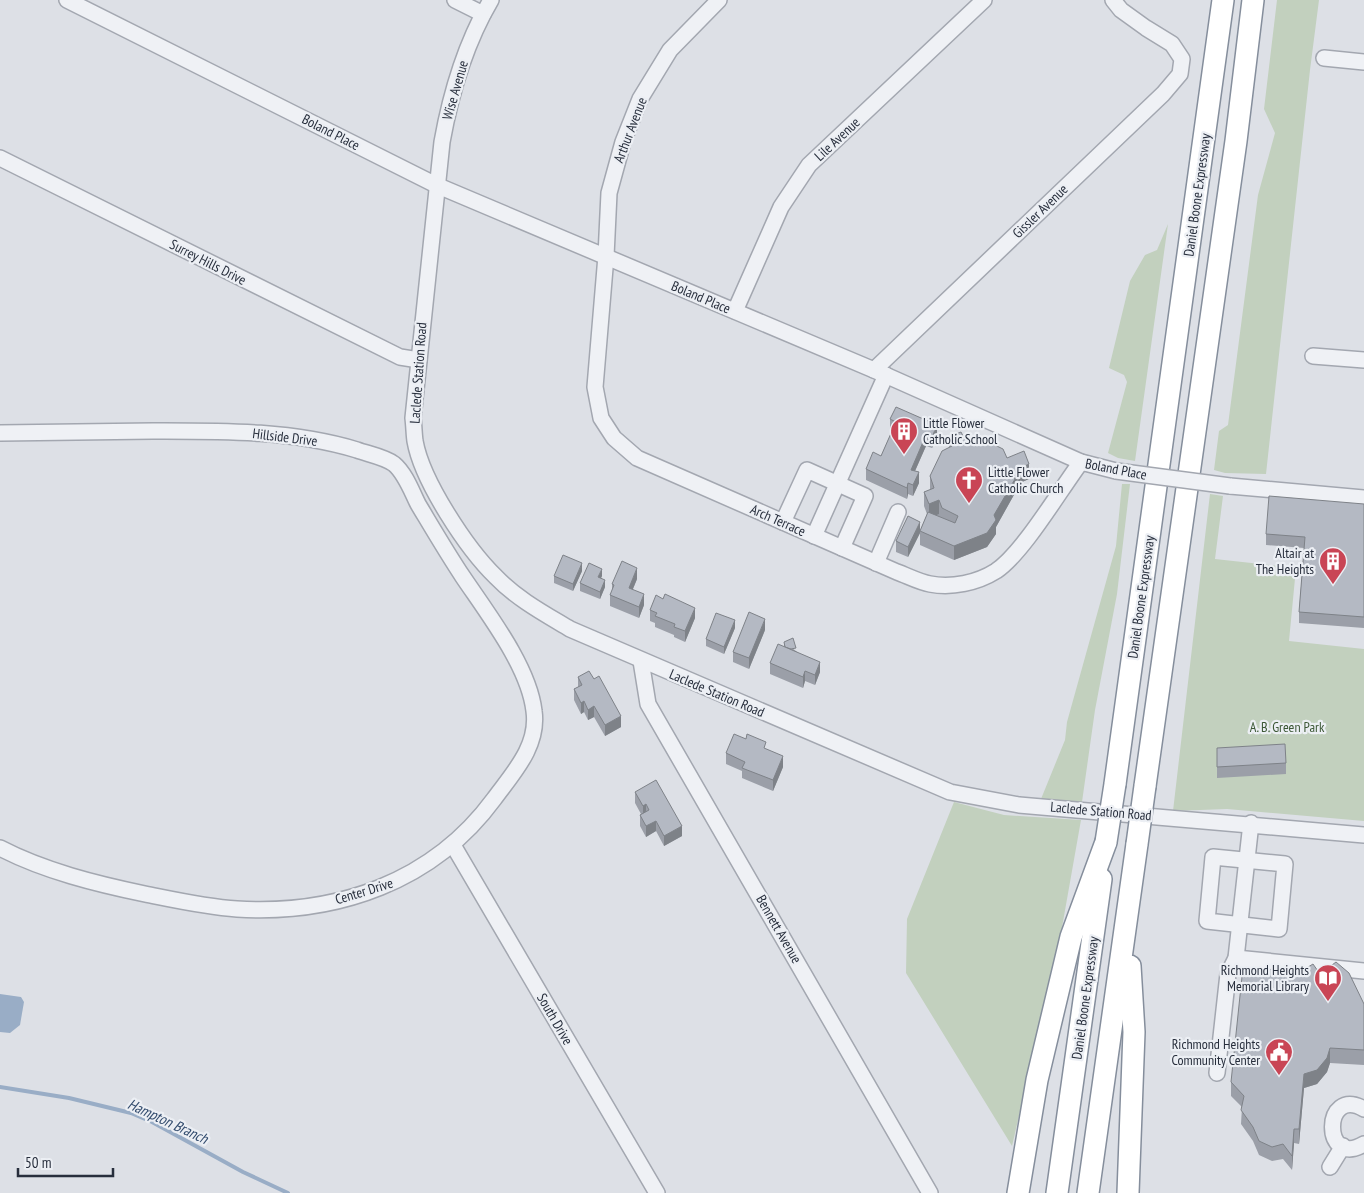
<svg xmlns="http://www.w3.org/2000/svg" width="1364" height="1193" font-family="'PT Sans Narrow',sans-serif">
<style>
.green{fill:#c2d0be}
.water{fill:#99adc6}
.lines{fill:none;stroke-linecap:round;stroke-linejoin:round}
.stream{stroke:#99adc6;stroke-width:4}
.minor-casing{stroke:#a3a7b0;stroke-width:18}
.highway-casing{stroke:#858e9c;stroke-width:24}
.minor{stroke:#eff1f5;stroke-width:15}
.highway{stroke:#fff;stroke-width:21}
.minor-bridge-casing{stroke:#a3a7b0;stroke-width:18;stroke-linecap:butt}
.highway-bridge-casing{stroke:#858e9c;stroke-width:24;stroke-linecap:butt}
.minor-bridge{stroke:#eff1f5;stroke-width:15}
.highway-bridge{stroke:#fff;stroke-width:21}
.wall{fill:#9b9fa8}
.shaded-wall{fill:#7e8288}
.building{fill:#b4b9c3;stroke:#7e8288}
.labels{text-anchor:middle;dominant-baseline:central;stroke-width:4.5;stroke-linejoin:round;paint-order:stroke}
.street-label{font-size:14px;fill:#272e3c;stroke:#eceff4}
.poi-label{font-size:14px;fill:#272e3c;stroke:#eceff4;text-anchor:end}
.park-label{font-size:14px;fill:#3b5735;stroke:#eceff4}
.water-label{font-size:15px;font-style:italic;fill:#334c6e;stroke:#eceff4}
</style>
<rect width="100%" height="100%" fill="#dde0e6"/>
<g class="green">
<path d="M1277,0H1319L1310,70L1266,474L1225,473L1214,470L1219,431L1228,425L1258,195L1275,133L1264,109Z"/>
<path d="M1168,224L1135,461L1118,458L1108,453L1127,382L1124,375L1109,368L1130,281L1145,255L1157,250Z"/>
<path d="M1122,484H1130L1117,594L1095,710L1082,802L1041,799L1065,740L1067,722L1116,546Z"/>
<path d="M1210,494L1223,496L1215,559L1296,568L1289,641L1364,649V821L1227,809L1173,811Z"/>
<path d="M954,802L1004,815L1081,820L1061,933L1012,1146L906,973L907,919Z"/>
</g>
<path class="water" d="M0,994L21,997L24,1002L20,1025L10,1033L0,1032Z"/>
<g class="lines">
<path class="stream" d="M0,1087L69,1098L131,1113L152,1122L243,1172L288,1193"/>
<g class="minor-casing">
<g id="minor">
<path d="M67,0L436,185L874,370L1081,462L1116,471"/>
<path d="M455,0L483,14"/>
<path d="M491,0C465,44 451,92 442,142L413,418C414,426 414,434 415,441C422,481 467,549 496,577C517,599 545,614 570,629L950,792L1019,805L1364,835"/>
<path d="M719,0L670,50L640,99L623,142L609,193L606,256L595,387L601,418L614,438L637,458L897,572C908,576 919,582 930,584C952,588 977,583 996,571C1023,553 1060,490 1081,462"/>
<path d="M1324,58L1364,62"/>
<path d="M0,158L400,357L419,360"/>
<path d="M735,311L781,207L809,165L984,0"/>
<path d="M1313,356L1364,360"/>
<path d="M874,370L1163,94L1180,74L1182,59L1172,44L1146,28L1121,10L1113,0"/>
<path d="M0,433C51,432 102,432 153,431C221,431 291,430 357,450C368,454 385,457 394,464C405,473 412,492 418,504C433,529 447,553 463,577C488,614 529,667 534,711C539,746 513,773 494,799C433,882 337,915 237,909C206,907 175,900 145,894C97,884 44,871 0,848"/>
<path d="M1230,486L1364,498"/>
<path d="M783,522L807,470L865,496L842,548"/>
<path d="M814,536L886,375"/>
<path d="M876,563L898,512"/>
<path d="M641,661L648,704L930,1193"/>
<path d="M453,845L657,1193"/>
<path d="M1213,857L1285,864L1279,929L1207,921Z"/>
<path d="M1236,958L1364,971"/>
<path d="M1217,1073L1228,974L1236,958L1251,823"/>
<path d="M1364,1109C1322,1085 1322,1169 1364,1144"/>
<path d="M1330,1167L1343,1146"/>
</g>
</g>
<g class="highway-casing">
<g id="highway">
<path d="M1115,784L1223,0"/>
<path d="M1145,786L1236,141L1253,0"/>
<path d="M1018,1193L1037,1080L1071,937L1106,842"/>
<path d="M1057,1193L1101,879"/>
<path d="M1088,1193L1137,844"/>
<path d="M1128,1193L1134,1032L1130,966"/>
</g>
</g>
<use href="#minor" class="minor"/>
<use href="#highway" class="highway"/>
<g class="minor-bridge-casing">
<path id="minor-bridge" d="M1116,471L1230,486"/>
</g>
<g class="highway-bridge-casing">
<g id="highway-bridge">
<path d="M1106,842L1115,784"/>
<path d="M1137,844L1145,786"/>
</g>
</g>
<use href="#minor-bridge" class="minor-bridge"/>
<use href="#highway-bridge" class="highway-bridge"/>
</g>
<g class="wall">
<path d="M890,419L937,436L932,448L926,446L915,471L919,483L913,496L908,494L907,499L866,480V469L881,456L892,431L890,430Z"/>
<path d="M949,437L965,440L1007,458L1029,479L1015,485V493L996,527V534L987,547L954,560L920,545V533L908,557L896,552V541L920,531L927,514L924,506V492L930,490V476L949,448Z"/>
<path d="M1364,504V628L1299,623V612L1304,548L1266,545V534Z"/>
<path d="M582,571L573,591L554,583V576Z"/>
<path d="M602,576L601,578L605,587L600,599L580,591V583Z"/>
<path d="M637,579L633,589L644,605L639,618L610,606V595L612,591V584Z"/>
<path d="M650,610L695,618L685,642L674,637V635L655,627V623L650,621Z"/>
<path d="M735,628L724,654L706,646V639Z"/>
<path d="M765,630L749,669L733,662V652Z"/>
<path d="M784,642L796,651L820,672L815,685L805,681L803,688L770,674V663L784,646Z"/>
<path d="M578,677L621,727L605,736L594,717L588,720L584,712L581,714L574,700V689L578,687Z"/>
<path d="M1217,748L1286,763V774L1217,778Z"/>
<path d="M766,749L783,767L773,791L742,778V771L726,764V753Z"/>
<path d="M635,792L682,836L664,846L656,831L646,837L640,826V815L641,814L635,803Z"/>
<path d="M1300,972L1320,974L1364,1004V1065L1330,1063L1327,1072L1317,1084L1304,1088L1299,1144L1294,1143L1292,1170L1283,1159L1272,1161L1259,1155L1253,1141L1241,1124L1242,1107L1231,1096V1082Z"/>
</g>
<g class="shaded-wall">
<path d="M937,425V436L932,448V437Z"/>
<path d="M926,435V446L911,480V470Z"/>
<path d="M1029,464V479L1015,485V493L996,527V534L987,547L954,560V546L994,515L1012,472Z"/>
<path d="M919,472V483L913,496V485Z"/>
<path d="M908,483V494L907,499V488Z"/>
<path d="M939,500V514L929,518V504Z"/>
<path d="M920,522V533L908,557V547Z"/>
<path d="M582,563V571L573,591V584Z"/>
<path d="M637,568V579L629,598V588Z"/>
<path d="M602,569V576L598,584V577Z"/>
<path d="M605,580V587L600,599V592Z"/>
<path d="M644,594V605L639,618V607Z"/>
<path d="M695,608V618L685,642V631Z"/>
<path d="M765,619V630L749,669V658Z"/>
<path d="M735,620V628L724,654V647Z"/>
<path d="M820,662V672L815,685V675Z"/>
<path d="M805,671V681L803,688V677Z"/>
<path d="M584,701V712L581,714V703Z"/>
<path d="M594,706V717L588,720V710Z"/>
<path d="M621,716V727L605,736V725Z"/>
<path d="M783,756V767L773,791V780Z"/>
<path d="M646,804V815L643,817V806Z"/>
<path d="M656,821V831L646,837V826Z"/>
<path d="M682,826V836L664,846V836Z"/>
<path d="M1330,1048V1063L1327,1072L1317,1084L1304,1088L1299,1144V1129L1304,1074Z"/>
<path d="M1294,1129V1143L1292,1170V1156Z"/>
</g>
<g class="building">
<path d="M896,407L937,425L932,437L926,435L911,470L919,472L913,485L908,483L907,488L866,469L873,452L881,456L896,422L890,419Z"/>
<path d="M961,432L965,440L976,436L1003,449L1007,458L1024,451L1029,464L1012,472L1015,479L994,515L996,520L987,533L954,546L920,531L928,512L955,523L958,516L942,508L939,500L929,504L924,492L934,488L930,476L942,451L952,446L949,437Z"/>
<path d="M1269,496L1364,504V617L1299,612L1305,537L1266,534Z"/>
<path d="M908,516L920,522L908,547L896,541Z"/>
<path d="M563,555L582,563L573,584L554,576Z"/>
<path d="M622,561L637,568L629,588L644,594L639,607L610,595L614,585L612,584Z"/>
<path d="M589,563L602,569L598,577L605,580L600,592L580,583Z"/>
<path d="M665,594L695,608L685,631L674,627L675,624L655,616L657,613L650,610L656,595L663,599Z"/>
<path d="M749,612L765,619L749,658L733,652Z"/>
<path d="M716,613L735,620L724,647L706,639Z"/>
<path d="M793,638L796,648L791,649L785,647L784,642Z"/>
<path d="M778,644L820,662L815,675L805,671L803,677L770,663Z"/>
<path d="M589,671L594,679L599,676L621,716L605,725L594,706L588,710L584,701L581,703L574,689L582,685L578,677Z"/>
<path d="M734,734L746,739L747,734L766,742L764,748L783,756L773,780L742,768L745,762L726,753Z"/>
<path d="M1285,744L1286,763L1217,767V748Z"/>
<path d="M656,780L682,826L664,836L656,821L646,826L640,815L649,810L646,804L643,806L635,792Z"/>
<path d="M1336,962L1349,973L1364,1004V1050L1330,1048L1327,1058L1317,1070L1304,1074L1299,1129H1294L1292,1156L1283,1144L1272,1147L1259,1141L1253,1127L1241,1110L1244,1096L1231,1082L1243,967L1300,972L1313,964L1320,974Z"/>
</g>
<defs>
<g id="building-pin" transform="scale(1.4375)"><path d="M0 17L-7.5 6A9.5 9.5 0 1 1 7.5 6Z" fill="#c94555" stroke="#eceff4"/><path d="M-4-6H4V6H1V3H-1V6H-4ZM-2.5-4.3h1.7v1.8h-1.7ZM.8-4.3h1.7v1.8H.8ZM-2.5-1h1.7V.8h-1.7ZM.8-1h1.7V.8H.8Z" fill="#fff"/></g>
<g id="church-pin" transform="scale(1.4375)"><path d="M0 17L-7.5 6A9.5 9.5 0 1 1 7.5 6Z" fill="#c94555" stroke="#eceff4"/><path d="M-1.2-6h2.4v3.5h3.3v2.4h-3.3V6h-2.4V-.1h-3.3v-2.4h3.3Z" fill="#fff"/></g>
<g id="library-pin" transform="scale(1.4375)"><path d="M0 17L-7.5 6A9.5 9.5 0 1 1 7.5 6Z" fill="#c94555" stroke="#eceff4"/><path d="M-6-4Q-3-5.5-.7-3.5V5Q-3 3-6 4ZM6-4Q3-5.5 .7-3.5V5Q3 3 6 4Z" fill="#fff"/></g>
<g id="civic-pin" transform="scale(1.4375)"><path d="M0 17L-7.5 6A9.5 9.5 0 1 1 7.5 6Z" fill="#c94555" stroke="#eceff4"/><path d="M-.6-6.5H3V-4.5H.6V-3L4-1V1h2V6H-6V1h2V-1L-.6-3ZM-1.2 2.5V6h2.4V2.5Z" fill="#fff"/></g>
</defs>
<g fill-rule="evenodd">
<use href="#building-pin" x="904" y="431"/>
<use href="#church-pin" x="969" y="480"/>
<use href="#building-pin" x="1333" y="561"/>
<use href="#library-pin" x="1328" y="978"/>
<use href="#civic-pin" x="1279" y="1052"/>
</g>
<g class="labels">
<g class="street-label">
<text transform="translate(455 90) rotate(-74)">Wise Avenue</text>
<text transform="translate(630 130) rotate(-69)">Arthur Avenue</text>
<text transform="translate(331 132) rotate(27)">Boland Place</text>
<text transform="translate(837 139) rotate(-43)">Lile Avenue</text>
<text transform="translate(1197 195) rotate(-82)">Daniel Boone Expressway</text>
<text transform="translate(1040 211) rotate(-44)">Gissler Avenue</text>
<text transform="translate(208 262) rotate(27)">Surrey Hills Drive</text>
<text transform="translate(701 297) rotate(23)">Boland Place</text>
<text transform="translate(418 373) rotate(-86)">Laclede Station Road</text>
<text transform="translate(285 437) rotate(7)">Hillside Drive</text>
<text transform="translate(1116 469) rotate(11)">Boland Place</text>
<text transform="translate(778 520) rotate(24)">Arch Terrace</text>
<text transform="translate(1141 597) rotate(-82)">Daniel Boone Expressway</text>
<text transform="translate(717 693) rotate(23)">Laclede Station Road</text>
<text transform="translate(1101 811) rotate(5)">Laclede Station Road</text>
<text transform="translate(364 891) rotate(-17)">Center Drive</text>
<text transform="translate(779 929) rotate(60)">Bennett Avenue</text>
<text transform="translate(1085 998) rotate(-82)">Daniel Boone Expressway</text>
<text transform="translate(555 1019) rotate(60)">South Drive</text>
</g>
<g class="poi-label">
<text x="923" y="423" text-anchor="start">Little Flower<tspan x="923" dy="16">Catholic School</tspan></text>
<text x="988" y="472" text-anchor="start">Little Flower<tspan x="988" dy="16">Catholic Church</tspan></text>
<text x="1314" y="553">Altair at<tspan x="1314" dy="16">The Heights</tspan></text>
<text x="1309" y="970">Richmond Heights<tspan x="1309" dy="16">Memorial Library</tspan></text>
<text x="1260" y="1044">Richmond Heights<tspan x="1260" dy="16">Community Center</tspan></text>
</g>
<g class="park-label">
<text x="1287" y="727">A. B. Green Park</text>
</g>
<g class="water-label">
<text transform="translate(168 1121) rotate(25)">Hampton Branch</text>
</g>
</g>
<path d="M18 1168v8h95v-8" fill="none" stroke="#272e3c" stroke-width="2.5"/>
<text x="25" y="1168" font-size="15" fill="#272e3c" stroke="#eceff4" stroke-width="4" paint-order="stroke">50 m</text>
</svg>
